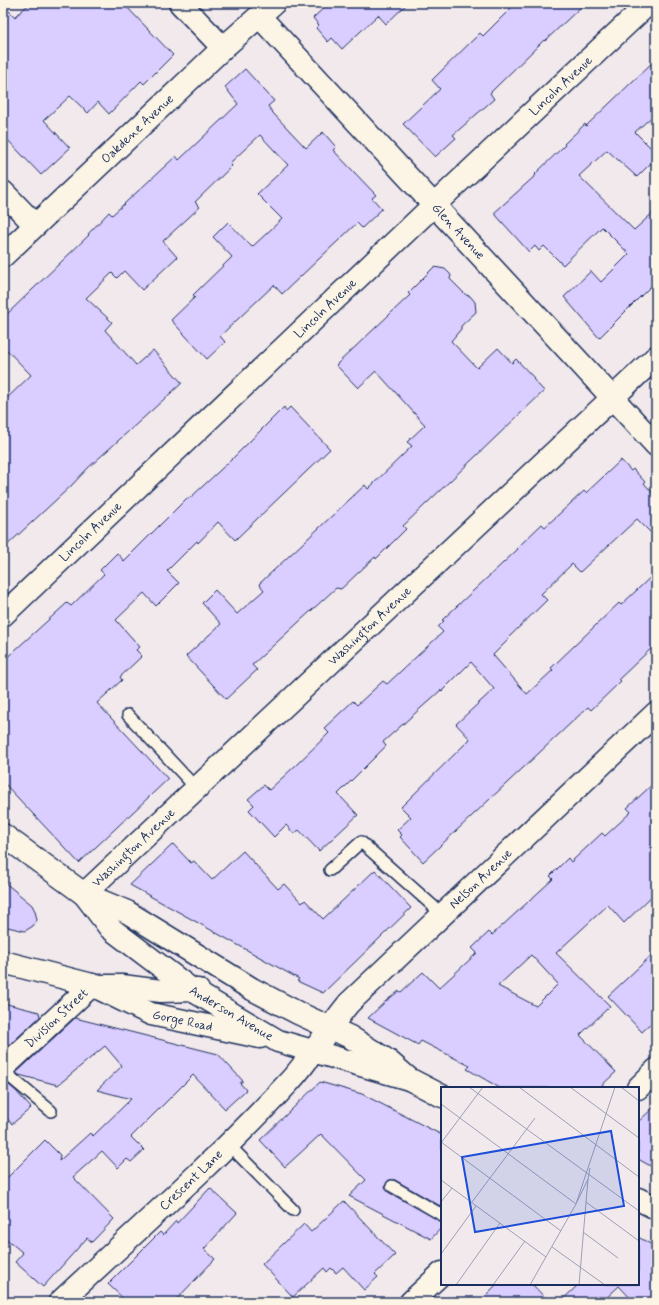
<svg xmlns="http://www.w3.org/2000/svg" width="659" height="1305" font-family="Mynerve,sans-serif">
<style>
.building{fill:#dacdff;stroke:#1b2f5e;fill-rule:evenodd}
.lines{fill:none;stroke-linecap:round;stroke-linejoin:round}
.lane-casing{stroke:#1b2f5e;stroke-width:14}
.street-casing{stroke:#1b2f5e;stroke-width:25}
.secondary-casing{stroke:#1b2f5e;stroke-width:25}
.lane{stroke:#fcf5e5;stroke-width:11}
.street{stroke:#fcf5e5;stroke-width:22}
.secondary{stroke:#fcf5e5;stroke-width:22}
.labels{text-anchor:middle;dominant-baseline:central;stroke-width:3;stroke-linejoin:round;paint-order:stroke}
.street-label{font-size:13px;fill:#1b2f5e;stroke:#fcf5e5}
.inset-road{fill:none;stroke:#9c9fb4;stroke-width:1}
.view{fill:#1d4ed8;fill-opacity:0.15;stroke:#1d4ed8;stroke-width:2}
.inset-edge{fill:none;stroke:#1b2f5e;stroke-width:2}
</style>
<rect width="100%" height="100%" fill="#f2e9ed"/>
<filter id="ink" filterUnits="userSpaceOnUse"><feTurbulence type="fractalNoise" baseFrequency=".025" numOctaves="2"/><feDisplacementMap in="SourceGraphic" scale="8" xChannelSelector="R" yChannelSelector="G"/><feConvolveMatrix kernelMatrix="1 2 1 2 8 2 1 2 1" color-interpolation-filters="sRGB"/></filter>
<g filter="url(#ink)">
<g class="building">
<path d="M30,3H123L173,55L144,84L141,81L109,114L98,102L88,113L70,96L44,120L70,148L41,175L3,135V5L15,17Z"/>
<path d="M329,3H408L386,24L378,15L342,49L332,38L328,42L316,28L319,25L313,18Z"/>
<path d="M516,3H585L545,41L544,40L490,93L494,99L453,135L456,138L435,157L403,124L440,89L432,80L480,33L483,36Z"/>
<path d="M656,59V113L635,132L656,153V158L637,177L607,150L579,176L634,230L656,210V281L599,338L564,297L591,271L601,282L629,254L602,227L563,265L544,246L539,251L535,246L529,252L494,213L536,175L535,174L565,145L564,144L585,124L586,126Z"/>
<path d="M245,69L274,101L268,106L272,112L306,148L323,132L336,147L333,150L376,195L372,198L382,209L362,228L357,223L282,294L274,285L220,336L225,342L207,359L171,320L195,297L193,295L232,257L213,237L228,222L252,247L282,219L257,194L288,165L260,135L230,163L232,166L195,202L200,207L163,241L177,257L142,290L124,271L117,278L112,273L86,298L112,322L105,330L136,365L153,350L182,383L88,468L71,486L3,549V402L31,375L3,346V318L89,235L88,234L109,212L112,215L176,156L179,160L238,104L225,87Z"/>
<path d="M434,267L445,269L451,275L450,279L466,295L470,296L475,302L476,312L461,326V329L451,341L477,368L498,348L512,363L516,359L534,378L533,379L544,391L403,526L406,529L376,559L375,557L341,589L336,588L252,665L257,670L226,699L186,656L221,624L202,603L215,590L237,614L264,590L259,584L365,485L368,489L412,446L407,442L425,425L376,371L358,388L336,365L410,295L408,293Z"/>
<path d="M284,407L286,411L290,407L330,449L235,540L218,522L198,543L197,541L167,571L179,583L156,606L144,593L116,620L140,647L136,650L142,656L120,677L122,680L97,703L168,779L79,863L3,782V661L67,603L71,606L104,574L100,570L117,553L124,561L187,498L189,499L232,459Z"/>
<path d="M621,460L631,471L633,469L645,482L644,483L656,497V538L637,519L580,572L572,564L541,594L547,600L508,638L509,639L493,655L527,694L553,670L551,668L619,603L621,605L656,572V644L619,679L621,681L591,710L588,707L423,862L400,837L402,835L397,830L411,817L401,807L470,739L456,724L494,689L471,662L442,691L441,690L383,742L386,746L338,794L358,815L319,851L299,830L294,834L286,825L274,837L249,810L254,805L248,799L264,785L269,790L295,766L329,733L324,728L353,701L357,705L383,681L387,684L443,632L438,627L444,621L442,620L518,549L517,548L542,524L545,527L584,491L586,493Z"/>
<path d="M656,781V892L624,923L608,905L556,953L610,1006L580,1035L616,1072L599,1088H500L467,1069L470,1066L421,1041L418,1045L368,1018L386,1001L399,991L401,992L423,972L439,988L477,953L472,948L489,932L492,935L553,879L550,876L568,858L571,862L602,833L605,836L631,812L627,808ZM531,955L558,984L536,1006L498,986Z"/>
<path d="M173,844L191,863L194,861L212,880L243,851L278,889L284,884L302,903L305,900L323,919L375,870L411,908L323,993L297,981L299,979L130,885Z"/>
<path d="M3,881L32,905L35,911L37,920L33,926L25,931L3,926Z"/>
<path d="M656,951V1019L642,1032L608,996Z"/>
<path d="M3,1003L39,1012L40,1017L3,1051Z"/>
<path d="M75,1018L218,1054L243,1081L240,1083L246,1090L225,1109L193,1075L131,1137L144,1150L131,1162L127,1159L118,1168L102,1151L73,1177L114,1219L92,1242L87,1238L43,1287L15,1262L23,1253L3,1236V1182L45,1140L60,1155L59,1161L90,1133L93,1136L131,1099L97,1090L122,1066L105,1046L58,1085L19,1075L16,1073Z"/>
<path d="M3,1080L16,1091L31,1108L12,1124L3,1114Z"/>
<path d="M320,1082L362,1094L442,1135V1207L395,1180H389L385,1186L388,1192L442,1222V1227L431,1239L349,1196L366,1180L321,1134L285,1167L260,1140Z"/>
<path d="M656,1105V1169L638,1159V1122Z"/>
<path d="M210,1188L237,1213L204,1249L215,1259L174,1302H127L108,1284L160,1232L163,1235L176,1221L177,1223Z"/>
<path d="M344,1201L395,1255L375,1274L378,1277L364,1290L343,1267L336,1273L331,1268L327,1272L324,1268L293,1297L262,1264L304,1224L311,1232Z"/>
<path d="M638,1237L656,1247V1302H634L619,1286L602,1302H560L579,1284H638Z"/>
<path d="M497,1284H532L549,1302H479Z"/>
</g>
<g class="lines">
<g class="lane-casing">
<g id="lane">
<path d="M128,715L196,788"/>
<path d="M330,870L361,842L442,914"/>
<path d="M3,1071L51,1111"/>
<path d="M228,1144L293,1210"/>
<path d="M392,1186L442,1215"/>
</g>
</g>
<g class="street-casing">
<g id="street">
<path d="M180,3L223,48"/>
<path id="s1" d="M260,17L656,445"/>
<path d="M3,192L35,225"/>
<path id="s2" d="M3,256L223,48L274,3"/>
<path id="s3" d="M3,615L434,205L649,3"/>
<path id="s4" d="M84,894L656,357"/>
<path id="s5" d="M3,1068L92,985"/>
<path d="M638,1088L656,1070"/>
<path id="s6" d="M60,1302C137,1230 217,1160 288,1083C311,1059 327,1029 349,1003L656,713"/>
<path d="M411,1302L442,1273"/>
</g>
</g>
<g class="secondary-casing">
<g id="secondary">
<path d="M3,835L84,894L127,912L252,989L298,1013L350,1037L387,1060L409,1079"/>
<path id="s7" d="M85,895L110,928L192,990L278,1041L409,1079L442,1096"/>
<path id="s8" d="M3,962L92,985L151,1014L260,1037"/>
<path d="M101,986H122L161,991L198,990"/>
<path d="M638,1199L656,1208"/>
</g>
</g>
<use href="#lane" class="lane"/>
<use href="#street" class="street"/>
<use href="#secondary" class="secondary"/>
</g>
</g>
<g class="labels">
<g class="street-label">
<text stroke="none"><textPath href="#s3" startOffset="769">Lincoln Avenue</textPath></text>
<text stroke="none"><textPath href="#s2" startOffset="185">Oakdene Avenue</textPath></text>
<text stroke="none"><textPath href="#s1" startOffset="292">Glen Avenue</textPath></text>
<text stroke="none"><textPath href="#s3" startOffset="445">Lincoln Avenue</textPath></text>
<text stroke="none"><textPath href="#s3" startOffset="121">Lincoln Avenue</textPath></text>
<text stroke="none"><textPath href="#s4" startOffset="392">Washington Avenue</textPath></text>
<text stroke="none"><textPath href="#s4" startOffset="68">Washington Avenue</textPath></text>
<text stroke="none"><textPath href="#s6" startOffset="598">Nelson Avenue</textPath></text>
<text stroke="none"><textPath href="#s7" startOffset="190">Anderson Avenue</textPath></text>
<text stroke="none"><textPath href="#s5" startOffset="73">Division Street</textPath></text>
<text stroke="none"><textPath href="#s8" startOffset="190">Gorge Road</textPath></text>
<text stroke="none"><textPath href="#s6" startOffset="179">Crescent Lane</textPath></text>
</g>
</g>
<g transform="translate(441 1087)">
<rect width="198" height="198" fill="#f2e9ed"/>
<path class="inset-road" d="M28,0L198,124M78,0L198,90M129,0L198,51M180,0L198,14M0,17L135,117M0,55L120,144M0,56L42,0M0,93L105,170M0,115L11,101M31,115L94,31M136,115L147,92L149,81M145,115L198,154M142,145L177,171M111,160L164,198M0,167L35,119M15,198L59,136M52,198L84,154M89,198L135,117L174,0M138,198L147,92"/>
<path class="view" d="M170,44L183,119L34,145L21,70Z"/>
<rect width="198" height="198" class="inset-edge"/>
</g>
<rect width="659" height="1305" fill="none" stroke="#fcf5e5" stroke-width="16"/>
<rect x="8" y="8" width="643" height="1289" fill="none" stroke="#1b2f5e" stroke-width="1.5" filter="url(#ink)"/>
</svg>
